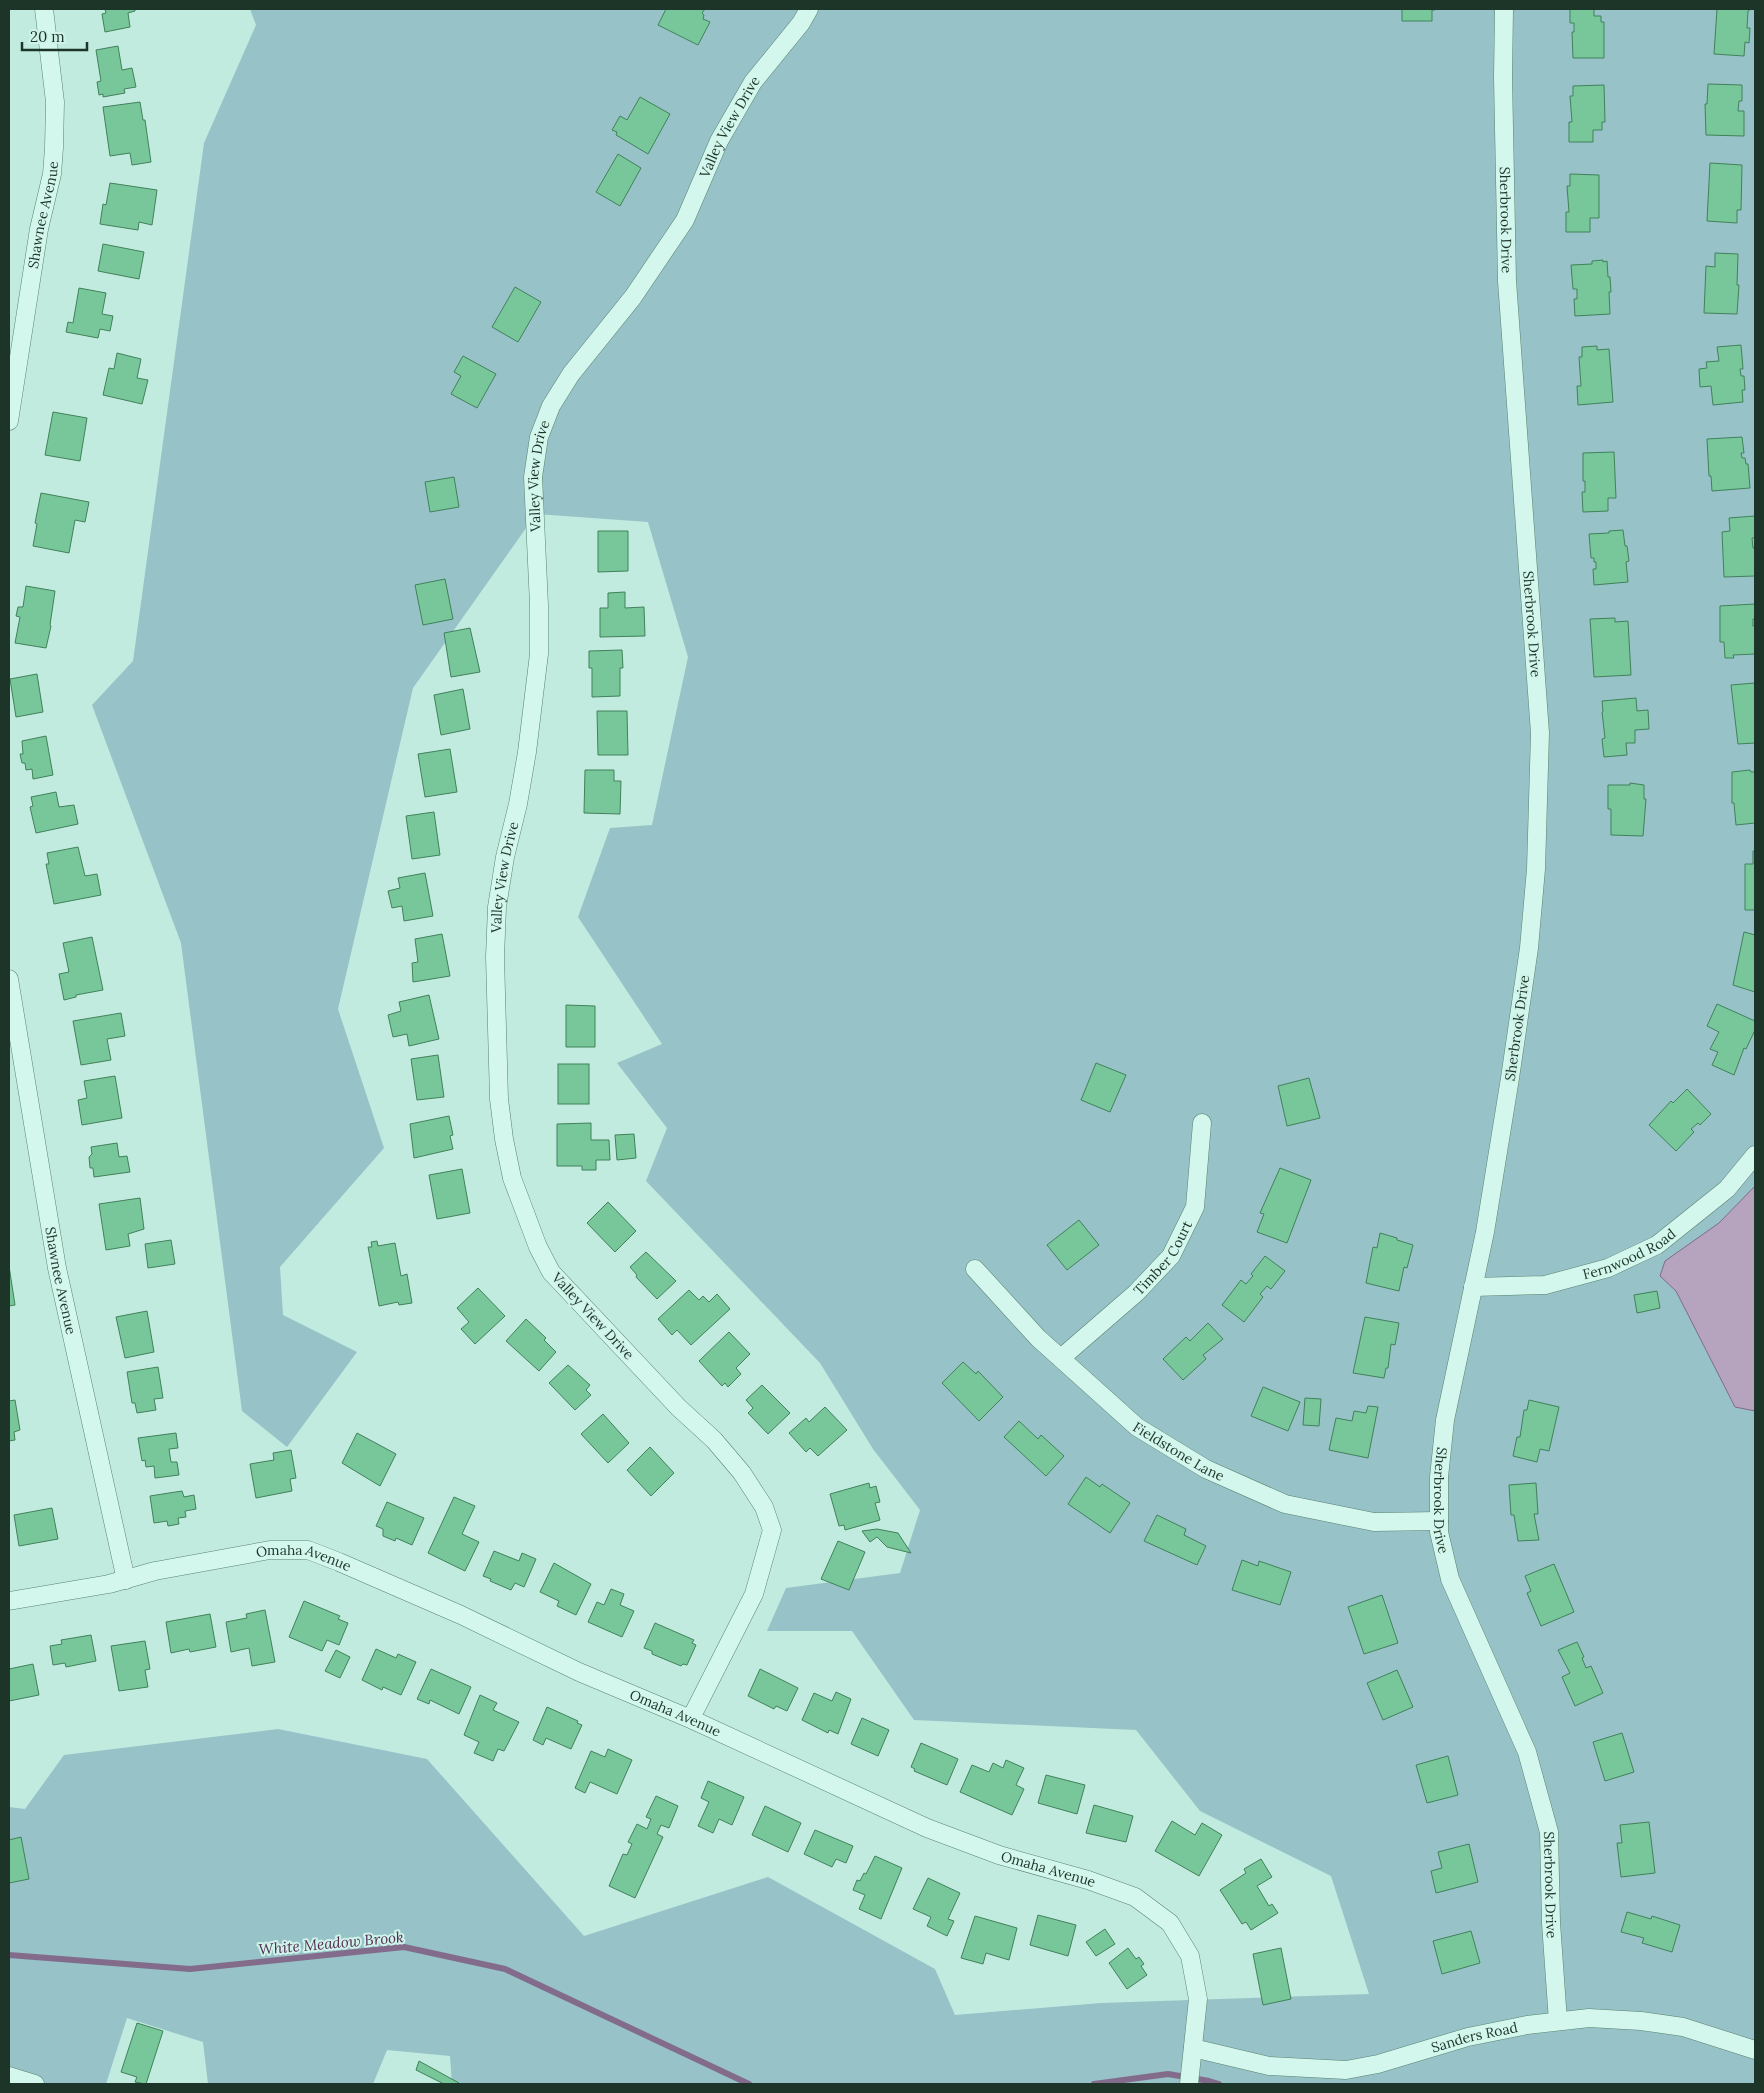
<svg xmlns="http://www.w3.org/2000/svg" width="1764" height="2093" font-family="Lora,serif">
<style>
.green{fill:#96c2c8}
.water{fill:#b6a3be;stroke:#836b8b}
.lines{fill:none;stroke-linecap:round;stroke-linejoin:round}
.stream{stroke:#836b8b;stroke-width:6}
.building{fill:#78c79a;stroke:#41815b}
.street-casing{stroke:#5a8370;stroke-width:19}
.street{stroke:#d3f7ec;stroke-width:18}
.labels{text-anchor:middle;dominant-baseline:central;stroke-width:4;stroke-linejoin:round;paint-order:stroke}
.street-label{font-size:14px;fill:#1d3428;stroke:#d0f3e9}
.water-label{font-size:15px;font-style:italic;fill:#512d53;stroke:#d0f3e9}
</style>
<rect width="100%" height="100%" fill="#c1ebdf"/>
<path class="green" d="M250,9H1755V2084H452L450,2056L387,2050L373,2084H208L203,2042L127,2018L106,2084H9V1807L25,1809L64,1755L278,1729L427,1759L584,1936L768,1877L935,1969L955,2015L1101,2003L1369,1994L1331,1876L1200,1811L1136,1730L914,1720L852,1631H767L786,1588L900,1573L920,1510L873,1449L820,1363L646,1181L667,1128L617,1063L662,1044L578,917L610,828L652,825L688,657L648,522L536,514L413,688L338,1009L384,1148L280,1267L283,1315L357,1352L287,1447L242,1411L181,943L92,705L133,661L204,143L256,25Z"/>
<path class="water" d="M1755,1186V1411L1735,1407L1676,1291L1660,1276L1665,1261L1719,1223Z"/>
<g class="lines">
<g class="stream">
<path d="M9,1955L190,1969L404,1947L505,1969L749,2084"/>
<path d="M1094,2084L1168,2074L1209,2081L1219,2084"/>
</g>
</g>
<g class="building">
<path d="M105,9H135V11L128,13L130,27L105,32L102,14L106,13Z"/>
<path d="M666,9H705L702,13L704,15L703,19L710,22L698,45L658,25Z"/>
<path d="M1402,9H1435V10H1432V21H1402Z"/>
<path d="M1570,9H1594V16H1601V22H1604V58H1573L1572,32H1574V23H1570Z"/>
<path d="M1717,9H1751L1748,11L1747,28H1750L1749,43L1745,42L1744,56L1714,54Z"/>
<path d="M118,46L122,70L132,68L136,87L124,89L125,93L103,97V94L99,95L97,82L101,81L96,50Z"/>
<path d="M1708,84L1742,85V101H1739L1738,111H1744V136L1706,135L1705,104H1707Z"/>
<path d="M1604,85L1605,122H1602V130H1593V142H1569V122H1572L1570,96H1573V86Z"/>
<path d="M640,97L670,114L648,154L616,135L617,132L612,130L620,116L627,120Z"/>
<path d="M140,102L143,120H145L151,162L132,165L130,153L110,156L103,107Z"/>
<path d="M618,154L641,168L620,206L596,192Z"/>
<path d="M1710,163L1742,165L1741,210H1737V223L1707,221Z"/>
<path d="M1570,174L1599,175V218H1590V232H1566V212H1569L1567,186H1570Z"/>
<path d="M110,183L157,190L152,225L139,222L138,230L100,224L103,204L106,205Z"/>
<path d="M103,244L144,252L139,279L98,271Z"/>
<path d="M1715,253L1738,254L1737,285H1739L1737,314L1704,313L1706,266L1715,267Z"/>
<path d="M1603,260V262L1607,261L1608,277H1610L1611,292H1609L1610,314L1575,316L1574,299H1577V289H1573L1571,265L1592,264V261Z"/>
<path d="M515,287L541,302L518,342L492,327Z"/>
<path d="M79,288L106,293L102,314L113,316L110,331L100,329L98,338L66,332L68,322L73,323Z"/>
<path d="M1741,345L1743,369H1740L1741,376H1744L1745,390H1742L1743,402L1713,405L1711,386L1700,387L1699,369L1707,368L1706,362L1719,361L1717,347Z"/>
<path d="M1597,346V350L1609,349L1613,402L1578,405L1577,386H1581L1579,357H1582V347Z"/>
<path d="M117,353L141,359L137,378L148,380L142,404L103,395L109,368L114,369Z"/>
<path d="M463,356L496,374L477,408L451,394L461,376L454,372Z"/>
<path d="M53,412L87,418L80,461L45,455Z"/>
<path d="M1742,437L1744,453H1741L1742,458H1745L1746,464H1748L1750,488L1712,491L1711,476H1709L1707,439Z"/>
<path d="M1614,452L1616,498H1608V511L1583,512L1582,492H1585V481H1583V453Z"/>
<path d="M454,477L459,507L430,512L425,482Z"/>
<path d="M41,493L89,502L85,522L75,520L69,553L33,546L37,524L35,523Z"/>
<path d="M1755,516V538H1752L1753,548H1755V576L1724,577L1722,532L1730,531L1729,518Z"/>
<path d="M1623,530L1625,546H1627L1629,561L1626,562L1628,582L1594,585L1593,569H1596V562H1594V558H1591L1589,534L1609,533V531Z"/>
<path d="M598,531H628V571L598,572Z"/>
<path d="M445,579L453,619L423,625L415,585Z"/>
<path d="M26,586L55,591L50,625L51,626L46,648L15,643L20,617L16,616L18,607H23Z"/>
<path d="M625,592V608L644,607L645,636L600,637V608H608V593Z"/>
<path d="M1755,604V619H1753V626H1755V654L1733,655L1734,658H1725L1724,642H1720V606Z"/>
<path d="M1615,618V622L1628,621L1631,675L1594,677L1590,619Z"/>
<path d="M470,628L480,672L451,677L444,633Z"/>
<path d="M622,650L623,668H620V696L592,697V668H589V651Z"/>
<path d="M37,674L43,712L16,717L10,679Z"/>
<path d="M1755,683V743L1738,744L1731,685Z"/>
<path d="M463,689L470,729L441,735L434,695Z"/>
<path d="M1636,698L1637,711L1648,710L1649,729L1635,730V743H1626L1627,755L1604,757L1602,739L1605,738L1602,712H1603L1602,701Z"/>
<path d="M597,711H627L628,755H598Z"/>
<path d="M46,736L53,775L33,779L32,769L26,770L25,763H22L20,754H23L22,741Z"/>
<path d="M450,749L457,792L425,797L418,754Z"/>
<path d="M585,770H614V781H621L620,814L584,813Z"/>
<path d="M1750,770L1751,772H1755V823L1736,825L1734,803H1732V772Z"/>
<path d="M1630,783L1644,785V799H1646L1643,836L1611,835V809H1608V785H1630Z"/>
<path d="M56,792L59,807L74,805L78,824L36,833L30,807L33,806L31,797Z"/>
<path d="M434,812L440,855L412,859L406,816Z"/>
<path d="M78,847L85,876L97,874L101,895L54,904L46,864H49L47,853Z"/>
<path d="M1753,851H1755V910H1745V864H1753Z"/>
<path d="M425,873L433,916L404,921L402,906L392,908L388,891L400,888L398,878Z"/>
<path d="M1744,932L1755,935V992L1733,985Z"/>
<path d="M442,934L450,976L413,982L412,963L418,962L415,939Z"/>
<path d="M92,937L103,990L76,995V997L64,1000L59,974L69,972L63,943Z"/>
<path d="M429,995L439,1039L409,1046L407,1034L393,1037L388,1015L401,1011L399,1002Z"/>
<path d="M1717,1004L1755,1021V1030L1746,1049L1744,1048L1734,1075L1712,1065L1718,1052L1710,1049L1719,1032L1707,1026Z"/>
<path d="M566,1005L595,1006V1047H566Z"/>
<path d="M121,1013L125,1036L107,1039L111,1060L81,1065L73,1021Z"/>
<path d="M438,1055L444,1097L417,1100L411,1059Z"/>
<path d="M1096,1063L1126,1075L1110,1112L1081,1100Z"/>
<rect x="558" y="1064" width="31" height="40"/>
<path d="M115,1076L122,1118L82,1125L78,1100L87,1098L84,1081Z"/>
<path d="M1309,1078L1320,1118L1287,1126L1278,1086Z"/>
<path d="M1687,1089L1711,1114L1700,1125L1698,1123L1691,1129L1694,1132L1676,1151L1649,1125L1671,1101L1673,1103Z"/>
<path d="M449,1116L453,1135L450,1136L453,1149L414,1158L410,1124Z"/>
<path d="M591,1123V1140H609L610,1160H596V1170H582V1166H557V1124Z"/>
<path d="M634,1134L636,1158L617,1160L615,1135Z"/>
<path d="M117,1143L119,1157L127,1156L130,1172L94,1177L93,1168H90L89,1157L92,1154L91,1147Z"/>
<path d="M1280,1168L1311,1180L1287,1243L1257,1232L1264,1214L1260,1213Z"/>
<path d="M462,1169L470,1213L437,1219L429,1175Z"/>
<path d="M140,1198L144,1229L128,1234L130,1246L106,1250L99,1204Z"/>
<path d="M608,1202L636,1231L615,1252L587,1223Z"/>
<path d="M1079,1220L1099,1245L1067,1270L1047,1245Z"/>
<path d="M1380,1233L1397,1238V1240L1413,1245L1407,1268L1404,1267L1399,1291L1366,1283L1373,1247L1377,1248Z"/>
<path d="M171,1240L175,1264L148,1268L145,1244Z"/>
<path d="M377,1241L378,1246L395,1243L401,1276L407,1274L412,1303L399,1305L398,1302L379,1306L368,1247H372L371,1242Z"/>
<path d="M646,1252L676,1281L657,1299L636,1277L637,1275L630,1267Z"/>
<path d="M1265,1256L1285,1271L1271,1289L1267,1286L1260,1294L1263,1297L1244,1322L1222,1305L1241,1280L1246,1284L1253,1276L1251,1274Z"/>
<path d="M9,1266L15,1305L9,1306Z"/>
<path d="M478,1288L505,1316L475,1344L461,1329L469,1322L457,1308Z"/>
<path d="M689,1290L699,1300L703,1296L709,1302L717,1294L730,1309L691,1345L677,1330L672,1335L658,1319Z"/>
<path d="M1657,1291L1660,1308L1637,1313L1634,1295Z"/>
<path d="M147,1311L154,1352L125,1358L116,1317Z"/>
<path d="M1365,1317L1399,1323L1395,1345L1391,1344L1388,1368H1386L1384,1378L1353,1373Z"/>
<path d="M526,1319L546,1338L544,1340L556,1352L539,1371L506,1341Z"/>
<path d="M1208,1323L1223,1339L1203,1355L1206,1359L1183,1380L1163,1359L1186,1337L1190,1341Z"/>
<path d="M729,1332L750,1354L736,1368L741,1374L728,1387L725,1383L722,1386L699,1361Z"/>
<path d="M963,1362L976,1374L978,1371L1003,1397L979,1421L942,1383Z"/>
<path d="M568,1365L590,1385L586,1390L591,1395L575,1410L549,1383Z"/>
<path d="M158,1367L163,1398L154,1399L156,1410L137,1413L135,1403H132L127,1372Z"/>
<path d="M762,1385L790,1413L768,1434L748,1413L753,1408L746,1400Z"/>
<path d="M1263,1387L1300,1402L1288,1431L1251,1416Z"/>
<path d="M1305,1398L1321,1399L1319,1426L1303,1425Z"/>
<path d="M15,1400L20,1430L14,1432L15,1440L9,1441V1401Z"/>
<path d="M1529,1400L1559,1407L1549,1451L1540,1449L1537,1462L1513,1456L1517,1437H1520L1524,1410H1527Z"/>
<path d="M1368,1406L1378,1407L1368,1458L1329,1450L1336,1418L1352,1421L1354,1411L1366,1413Z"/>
<path d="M825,1407L847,1430L818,1456L810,1448L806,1452L789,1433L806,1418L809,1422Z"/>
<path d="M603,1414L629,1443L608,1463L581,1434Z"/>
<path d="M1019,1421L1038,1439L1041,1435L1064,1456L1046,1476L1004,1437Z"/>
<path d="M176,1433L178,1448L169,1449L171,1462H177L179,1475L155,1478L154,1466L146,1467L145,1460L142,1461L138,1438Z"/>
<path d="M357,1433L396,1454L380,1486L342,1463Z"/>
<path d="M650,1447L674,1473L651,1496L627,1470Z"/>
<path d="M291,1450L296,1478L290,1479L292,1491L256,1498L250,1464L274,1460L273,1453Z"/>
<path d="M1086,1477L1100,1487L1102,1484L1130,1503L1110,1533L1068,1504Z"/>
<path d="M869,1483L870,1488L876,1486L880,1502L875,1503L880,1520L845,1530L844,1525L839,1526L830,1494Z"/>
<path d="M1536,1483L1538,1514H1534L1539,1540L1518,1541L1514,1515H1511L1509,1485Z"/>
<path d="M182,1491L184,1497L194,1495L196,1509L185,1511L186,1517L178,1518L179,1524L168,1526L167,1521L154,1523L150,1496Z"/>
<path d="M454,1497L475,1506L462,1534L479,1542L465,1571L428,1553Z"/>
<path d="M387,1502L424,1518L412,1545L396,1538L395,1541L383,1536V1529L376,1526Z"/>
<path d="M52,1508L58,1539L19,1546L14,1515Z"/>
<path d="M1157,1515L1186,1529L1184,1535L1206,1546L1197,1565L1144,1541Z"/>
<path d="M877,1529L898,1533L911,1553L887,1547L877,1537L870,1542L862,1531Z"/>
<path d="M838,1541L865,1552L849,1590L821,1579Z"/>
<path d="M494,1551L519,1561L522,1553L536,1559L524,1587L515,1583L511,1590L490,1581L491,1579L483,1576Z"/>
<path d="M1242,1560L1258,1566L1259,1561L1291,1572L1280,1605L1232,1590Z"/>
<path d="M554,1563L591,1584L576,1615L557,1606L559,1601L540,1592Z"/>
<path d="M1554,1564L1574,1612L1541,1626L1527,1593L1531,1591L1525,1576Z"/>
<path d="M611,1589L624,1594L620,1605L634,1611L622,1637L588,1622L597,1602L604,1605Z"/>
<path d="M1382,1595L1398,1643L1364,1654L1348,1607Z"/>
<path d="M304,1601L340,1616L338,1619L348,1623L339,1645L327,1640L322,1651L289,1637Z"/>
<path d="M265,1610L275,1662L252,1666L249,1648L231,1652L226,1622L247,1618L246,1614Z"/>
<path d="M210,1614L216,1647L190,1652L189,1649L171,1653L166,1622Z"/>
<path d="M655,1623L694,1640L692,1643L696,1645L687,1665L683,1664L681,1666L652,1654V1651L644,1648Z"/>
<path d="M91,1635L96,1661L66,1667L65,1663L53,1665L50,1646L62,1644L61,1640Z"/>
<path d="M145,1641L150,1669L145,1670L148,1687L119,1691L111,1646Z"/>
<path d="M1577,1642L1584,1657L1582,1658L1586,1668L1591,1666L1603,1693L1575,1706L1562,1677L1570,1673L1558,1650Z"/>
<path d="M376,1649L396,1658L398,1654L416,1662L401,1695L383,1687L382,1690L362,1680Z"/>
<path d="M336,1650L350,1657L340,1678L325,1671Z"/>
<path d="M33,1664L39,1695L9,1701V1669Z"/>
<path d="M431,1669L471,1687L459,1714L430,1700L429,1704L417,1699Z"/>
<path d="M760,1669L798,1688L787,1711L776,1706L774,1709L748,1696Z"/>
<path d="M1397,1670L1413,1707L1383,1720L1367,1683Z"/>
<path d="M836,1692L851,1699L838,1734L829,1730L828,1733L802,1720L814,1693L832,1701Z"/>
<path d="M480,1695L497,1703L493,1710L519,1722L504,1751L498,1749L493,1761L474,1753L479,1742L464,1735Z"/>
<path d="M547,1707L578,1721L577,1723L582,1725L571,1749L546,1738L543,1745L533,1740Z"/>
<path d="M862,1718L889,1730L878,1756L851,1744Z"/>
<path d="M1622,1733L1634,1772L1605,1781L1593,1742Z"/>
<path d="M921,1743L958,1759L947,1785L914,1771L915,1769L911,1767Z"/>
<path d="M608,1749L632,1760L617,1794L590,1782L585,1793L575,1788L591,1751L605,1757Z"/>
<path d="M1448,1756L1458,1795L1427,1803L1416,1765Z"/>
<path d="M1006,1760L1024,1768L1016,1785L1024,1789L1012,1815L960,1792L972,1765L989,1772L993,1763L1003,1768Z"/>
<path d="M1046,1775L1085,1785L1077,1814L1038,1803Z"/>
<path d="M708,1781L744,1797L732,1825L719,1819L713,1833L698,1826L709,1802L701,1798Z"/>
<path d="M656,1796L678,1806L669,1828L661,1825L657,1834L663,1837L635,1898L609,1886L623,1854L627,1855L632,1844L628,1842L637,1824L647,1829L651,1819L646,1817Z"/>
<path d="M1094,1805L1133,1816L1126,1842L1086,1833Z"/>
<path d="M765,1806L801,1823L788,1852L752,1835Z"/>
<path d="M1172,1821L1195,1835L1202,1823L1222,1835L1199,1876L1155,1851Z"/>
<path d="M1649,1822L1655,1873L1621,1877L1617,1843H1622L1620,1825Z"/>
<path d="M815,1830L853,1846L846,1863L836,1859L832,1867L804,1854Z"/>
<path d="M21,1837L29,1879L9,1883V1840Z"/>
<path d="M1469,1844L1478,1882L1436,1893L1431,1871L1442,1868L1438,1852Z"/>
<path d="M875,1856L902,1868L881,1919L859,1909L865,1895L853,1890L857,1880L860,1881L864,1873L866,1874Z"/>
<path d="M1261,1859L1272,1877L1257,1886L1269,1906L1272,1904L1278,1913L1251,1930L1246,1922L1242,1924L1220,1890L1246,1873L1244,1869Z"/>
<path d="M928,1878L960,1893L948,1919L954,1921L947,1936L927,1926L931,1917L913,1909Z"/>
<path d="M1627,1912L1651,1919L1652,1916L1680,1925L1672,1952L1642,1943L1644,1938L1621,1932Z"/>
<path d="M1038,1915L1076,1925L1068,1956L1030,1945Z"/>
<path d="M975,1916L1017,1928L1009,1960L986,1953L983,1964L961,1958Z"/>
<path d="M1105,1929L1115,1944L1096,1956L1086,1942Z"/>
<path d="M1471,1931L1480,1963L1442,1974L1433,1941Z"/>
<path d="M1128,1948L1136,1959L1139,1957L1144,1964L1141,1966L1147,1975L1127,1989L1109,1963Z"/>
<path d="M1281,1948L1291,1999L1263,2005L1253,1954Z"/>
<path d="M137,2023L163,2031L146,2084L135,2082L137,2077L121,2072Z"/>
<path d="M419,2061L459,2083V2084H444L416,2070Z"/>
</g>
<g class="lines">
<g class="street-casing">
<g id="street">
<path id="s1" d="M1504,9L1503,77L1507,281L1540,733L1536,869L1529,948L1510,1078L1485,1232L1445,1420L1439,1477V1532L1450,1579L1527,1752L1549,1832L1551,1923L1558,2021"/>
<path id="s2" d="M9,421L39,229L52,174L54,148L55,102L44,9"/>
<path id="s3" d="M9,979L57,1268L126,1580"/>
<path id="s4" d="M975,1269L1038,1338L1137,1427L1206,1469L1285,1504L1374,1522L1439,1521"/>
<path id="s5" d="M1473,1287L1545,1285L1608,1268L1657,1245L1727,1189L1755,1155"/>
<path id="s6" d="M1061,1358L1136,1293L1171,1256L1195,1207L1202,1123"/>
<path id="s7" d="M9,1601L109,1584L155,1571L270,1550H308L339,1562L461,1615L579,1672L693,1720L927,1828L999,1855L1088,1880L1135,1897L1170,1923L1190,1956L1198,1999L1189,2084"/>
<path id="s8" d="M693,1720V1714L754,1594L772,1530L764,1507L742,1473L714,1440L679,1408L551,1272L538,1247L512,1178L504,1139L499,1099L495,957L497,907L505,857L518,804L527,752L539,654V605L533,477L539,437L551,406L571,374L633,297L685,220L719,141L753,82L801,23L809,9"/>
<path id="s9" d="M1193,2048L1269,2066L1346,2070L1378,2064L1468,2037L1527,2025L1589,2018L1641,2021L1683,2027L1755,2050"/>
<path d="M9,2076L35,2084"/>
</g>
</g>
<use href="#street" class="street"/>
</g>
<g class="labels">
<g class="street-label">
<text stroke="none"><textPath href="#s8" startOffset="1764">Valley View Drive</textPath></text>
<text stroke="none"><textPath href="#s2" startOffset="209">Shawnee Avenue</textPath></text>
<text stroke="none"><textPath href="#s1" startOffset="211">Sherbrook Drive</textPath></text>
<text stroke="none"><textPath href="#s8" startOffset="1359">Valley View Drive</textPath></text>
<text stroke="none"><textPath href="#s1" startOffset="616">Sherbrook Drive</textPath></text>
<text stroke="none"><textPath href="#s8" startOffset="954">Valley View Drive</textPath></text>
<text transform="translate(1517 1028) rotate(-82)">Sherbrook Drive</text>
<text stroke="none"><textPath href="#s5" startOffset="162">Fernwood Road</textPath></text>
<text stroke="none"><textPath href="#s6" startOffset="144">Timber Court</textPath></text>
<text stroke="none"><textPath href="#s3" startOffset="306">Shawnee Avenue</textPath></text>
<text transform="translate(593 1316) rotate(47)">Valley View Drive</text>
<text stroke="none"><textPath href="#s4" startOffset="275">Fieldstone Lane</textPath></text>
<text stroke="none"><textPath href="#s1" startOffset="1501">Sherbrook Drive</textPath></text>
<text stroke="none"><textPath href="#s7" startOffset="301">Omaha Avenue</textPath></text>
<text stroke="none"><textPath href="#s7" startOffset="706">Omaha Avenue</textPath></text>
<text stroke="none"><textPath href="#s7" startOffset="1111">Omaha Avenue</textPath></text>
<text stroke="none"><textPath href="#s1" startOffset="1906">Sherbrook Drive</textPath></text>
<text stroke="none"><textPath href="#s9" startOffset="288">Sanders Road</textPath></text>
</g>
<g class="water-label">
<text transform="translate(331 1943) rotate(-5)">White Meadow Brook</text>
</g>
</g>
<rect width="1764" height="2093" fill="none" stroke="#1d3428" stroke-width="20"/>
<path d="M22 42v8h65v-8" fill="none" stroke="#1d3428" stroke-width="2.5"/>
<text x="30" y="42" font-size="15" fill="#1d3428" stroke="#d0f3e9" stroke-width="4" paint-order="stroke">20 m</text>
</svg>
